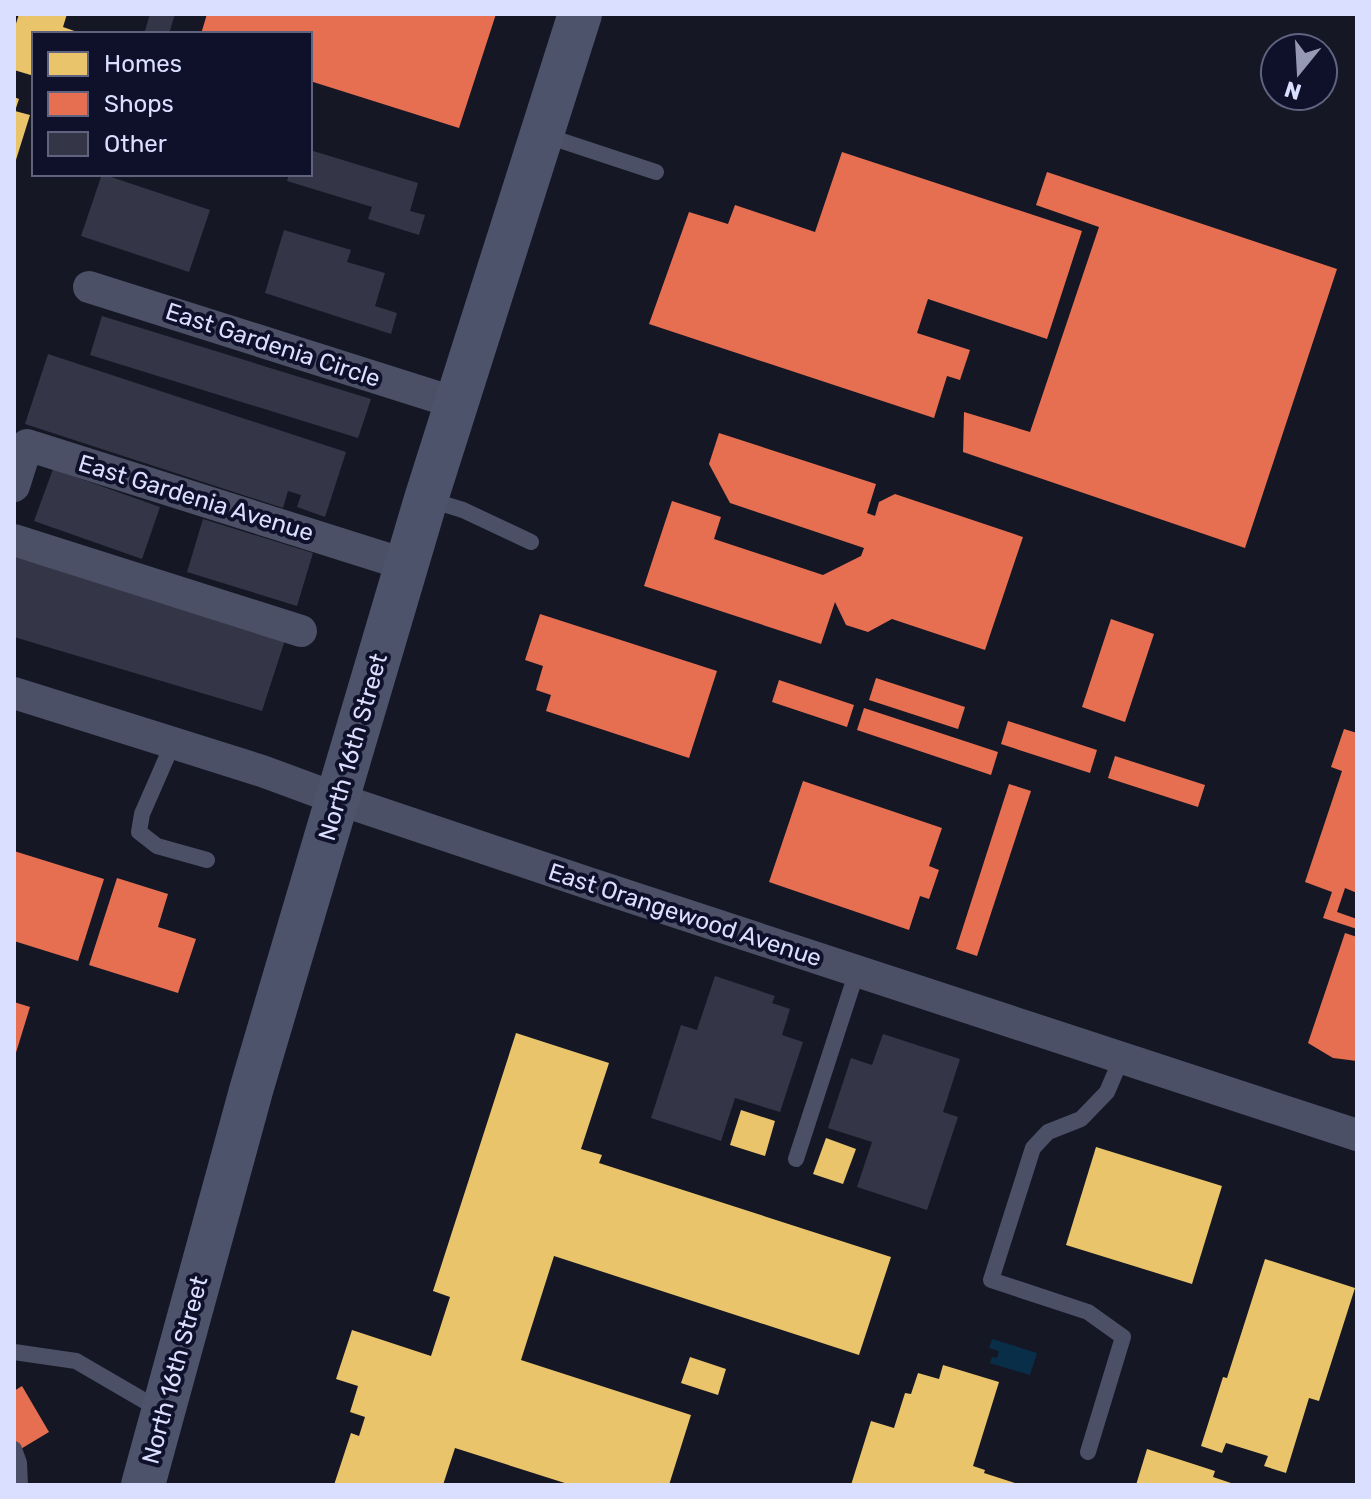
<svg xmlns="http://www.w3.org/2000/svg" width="1371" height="1499" font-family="Rubik,sans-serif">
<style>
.water{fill:#092f48}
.homes{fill:#e9c46a}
.shops{fill:#e76f51}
.building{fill:#343546}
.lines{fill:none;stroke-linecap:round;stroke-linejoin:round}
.lane{stroke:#4b5066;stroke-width:16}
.street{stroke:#4b5066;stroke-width:32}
.secondary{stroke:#4e536c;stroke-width:44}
.labels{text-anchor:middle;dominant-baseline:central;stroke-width:8;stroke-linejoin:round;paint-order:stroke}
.street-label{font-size:24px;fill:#dadfff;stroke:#0f112b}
</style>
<rect width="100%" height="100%" fill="#151725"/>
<path class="water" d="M992,1339L1037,1353L1030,1375L990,1363L992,1357L997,1358L999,1351L989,1348Z"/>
<g class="homes">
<path d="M19,14H67L63,27L83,34H34V76L14,70V30Z"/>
<path d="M14,97L19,99L15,111L30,115L15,163Z"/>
<path d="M516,1033L609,1063L581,1149L602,1155L599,1163L891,1257L859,1355L554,1256L521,1360L691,1415L669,1485H571L455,1448L443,1485H334L351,1433L359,1436L365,1417L350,1412L358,1386L336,1379L352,1330L431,1356L450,1297L433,1291Z"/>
<path d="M741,1110L775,1121L765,1156L730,1145Z"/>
<path d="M826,1138L856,1149L843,1184L813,1174Z"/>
<path d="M1096,1147L1222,1186L1192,1284L1066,1245Z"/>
<path d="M1265,1259L1355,1288L1319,1401L1309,1398L1286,1473L1264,1466L1268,1456L1226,1443L1222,1453L1201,1446L1223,1377L1227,1378Z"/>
<path d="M690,1357L726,1369L718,1395L681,1383Z"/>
<path d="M943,1365L999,1382L973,1466L985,1470L984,1473L1021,1485H851L871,1421L894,1428L905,1393L911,1394L918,1373L939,1379Z"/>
<path d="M1147,1449L1215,1471L1213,1477L1237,1485H1136Z"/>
</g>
<g class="shops">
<path d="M207,14H496L459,128L310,81V34H201Z"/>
<path d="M842,152L1082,231L1047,339L928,299L917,333L970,350L960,380L947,376L934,418L649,324L689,212L728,224L735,205L815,232Z"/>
<path d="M1047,172L1337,269L1245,548L963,452L964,412L1030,432L1099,227L1036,205Z"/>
<path d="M719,433L876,484L867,513L875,516L879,502L895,494L1023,537L985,650L892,619L868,632L846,625L835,602L821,644L644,586L672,501L721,517L714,539L823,575L861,556L864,548L730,503L709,464Z"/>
<path d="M540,614L717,671L689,758L546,711L551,695L536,690L543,666L525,660Z"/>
<path d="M1111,619L1154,634L1125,722L1082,707Z"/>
<path d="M876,678L965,707L958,729L869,700Z"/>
<path d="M779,680L854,705L847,727L772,702Z"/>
<path d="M864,708L998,752L991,775L857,730Z"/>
<path d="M1008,721L1097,750L1090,773L1001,744Z"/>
<path d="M1344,729L1357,733V893L1345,888L1337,912L1357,919V929L1323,918L1332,892L1305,882L1342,771L1331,767Z"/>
<path d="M1115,756L1205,785L1198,807L1108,778Z"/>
<path d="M803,781L942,828L929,866L939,870L929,899L920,896L909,930L769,882Z"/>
<path d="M1009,784L1031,791L977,956L956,949Z"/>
<path d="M14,851L104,879L78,961L14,941Z"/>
<path d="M117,878L168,894L158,927L196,939L178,993L89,965Z"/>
<path d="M1345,933L1357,937V1061L1333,1058L1308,1043Z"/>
<path d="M14,1002L30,1007L15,1056H14Z"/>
<path d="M22,1386L49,1432L14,1453V1391Z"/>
</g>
<g class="building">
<path d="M150,14H175L169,34H144Z"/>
<path d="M310,150L418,183L410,211L425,215L419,235L368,219L372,207L287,181L289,174H310Z"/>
<path d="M102,174L210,210L189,272L81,236Z"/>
<path d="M284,230L351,250L347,262L385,273L375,306L397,313L391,334L265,293Z"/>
<path d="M102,316L371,399L358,438L90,355Z"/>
<path d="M48,354L346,452L325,517L297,507L301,495L288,491L283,508L25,424Z"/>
<path d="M53,469L160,507L142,559L34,521Z"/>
<path d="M203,519L313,553L297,606L187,572Z"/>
<path d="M14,554L285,640L262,711L14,637Z"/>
<path d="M715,976L775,996L772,1003L790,1009L782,1035L803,1042L780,1112L735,1098L721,1141L651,1118L681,1025L697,1030Z"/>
<path d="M883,1034L960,1059L943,1112L958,1117L927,1210L857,1187L872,1142L828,1128L851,1058L872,1065Z"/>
</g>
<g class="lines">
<g class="lane">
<path d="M544,135L656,172"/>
<path d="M427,499L463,510L531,542"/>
<path d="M173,743L142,814L139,832L157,846L207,860"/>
<path d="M796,1159L857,971"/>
<path d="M14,1352L76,1361L162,1411"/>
<path d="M14,1449L19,1463L20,1485"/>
<path d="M1088,1452L1123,1337L1088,1312L991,1280L1033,1148L1048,1132L1081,1119L1107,1092L1122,1057"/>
</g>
<g class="street">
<path d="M89,287L456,403"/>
<path d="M14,486L27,445L407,565"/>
<path d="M14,540L301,631"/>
<path d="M14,693L262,771L338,799L588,883L1357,1135"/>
</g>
<path class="secondary" d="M143,1485L252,1087L426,499L580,14"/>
</g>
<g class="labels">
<g class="street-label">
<text transform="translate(273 345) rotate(18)">East Gardenia Circle</text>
<text transform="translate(196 498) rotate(17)">East Gardenia Avenue</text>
<text transform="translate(353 747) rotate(-74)">North 16th Street</text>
<text transform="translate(685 915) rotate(18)">East Orangewood Avenue</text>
<text transform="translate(175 1370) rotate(-75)">North 16th Street</text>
</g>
</g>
<rect width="1371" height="1499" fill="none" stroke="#dadfff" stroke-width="32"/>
<rect x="32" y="32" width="280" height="144" fill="#0f112b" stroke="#606380" stroke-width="2"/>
<rect x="48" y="52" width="40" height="24" fill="#e9c46a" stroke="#606380" stroke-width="2"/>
<text x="104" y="72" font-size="24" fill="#dadfff">Homes</text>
<rect x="48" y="92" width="40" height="24" fill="#e76f51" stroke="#606380" stroke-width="2"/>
<text x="104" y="112" font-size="24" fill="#dadfff">Shops</text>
<rect x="48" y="132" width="40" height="24" fill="#343546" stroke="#606380" stroke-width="2"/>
<text x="104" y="152" font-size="24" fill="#dadfff">Other</text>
<g transform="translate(1299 72) rotate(198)"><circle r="38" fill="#0f112b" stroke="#606380" stroke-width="2"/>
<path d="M0-6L14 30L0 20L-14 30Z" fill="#9599b3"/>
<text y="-12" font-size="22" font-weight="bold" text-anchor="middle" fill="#dadfff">N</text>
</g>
</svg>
